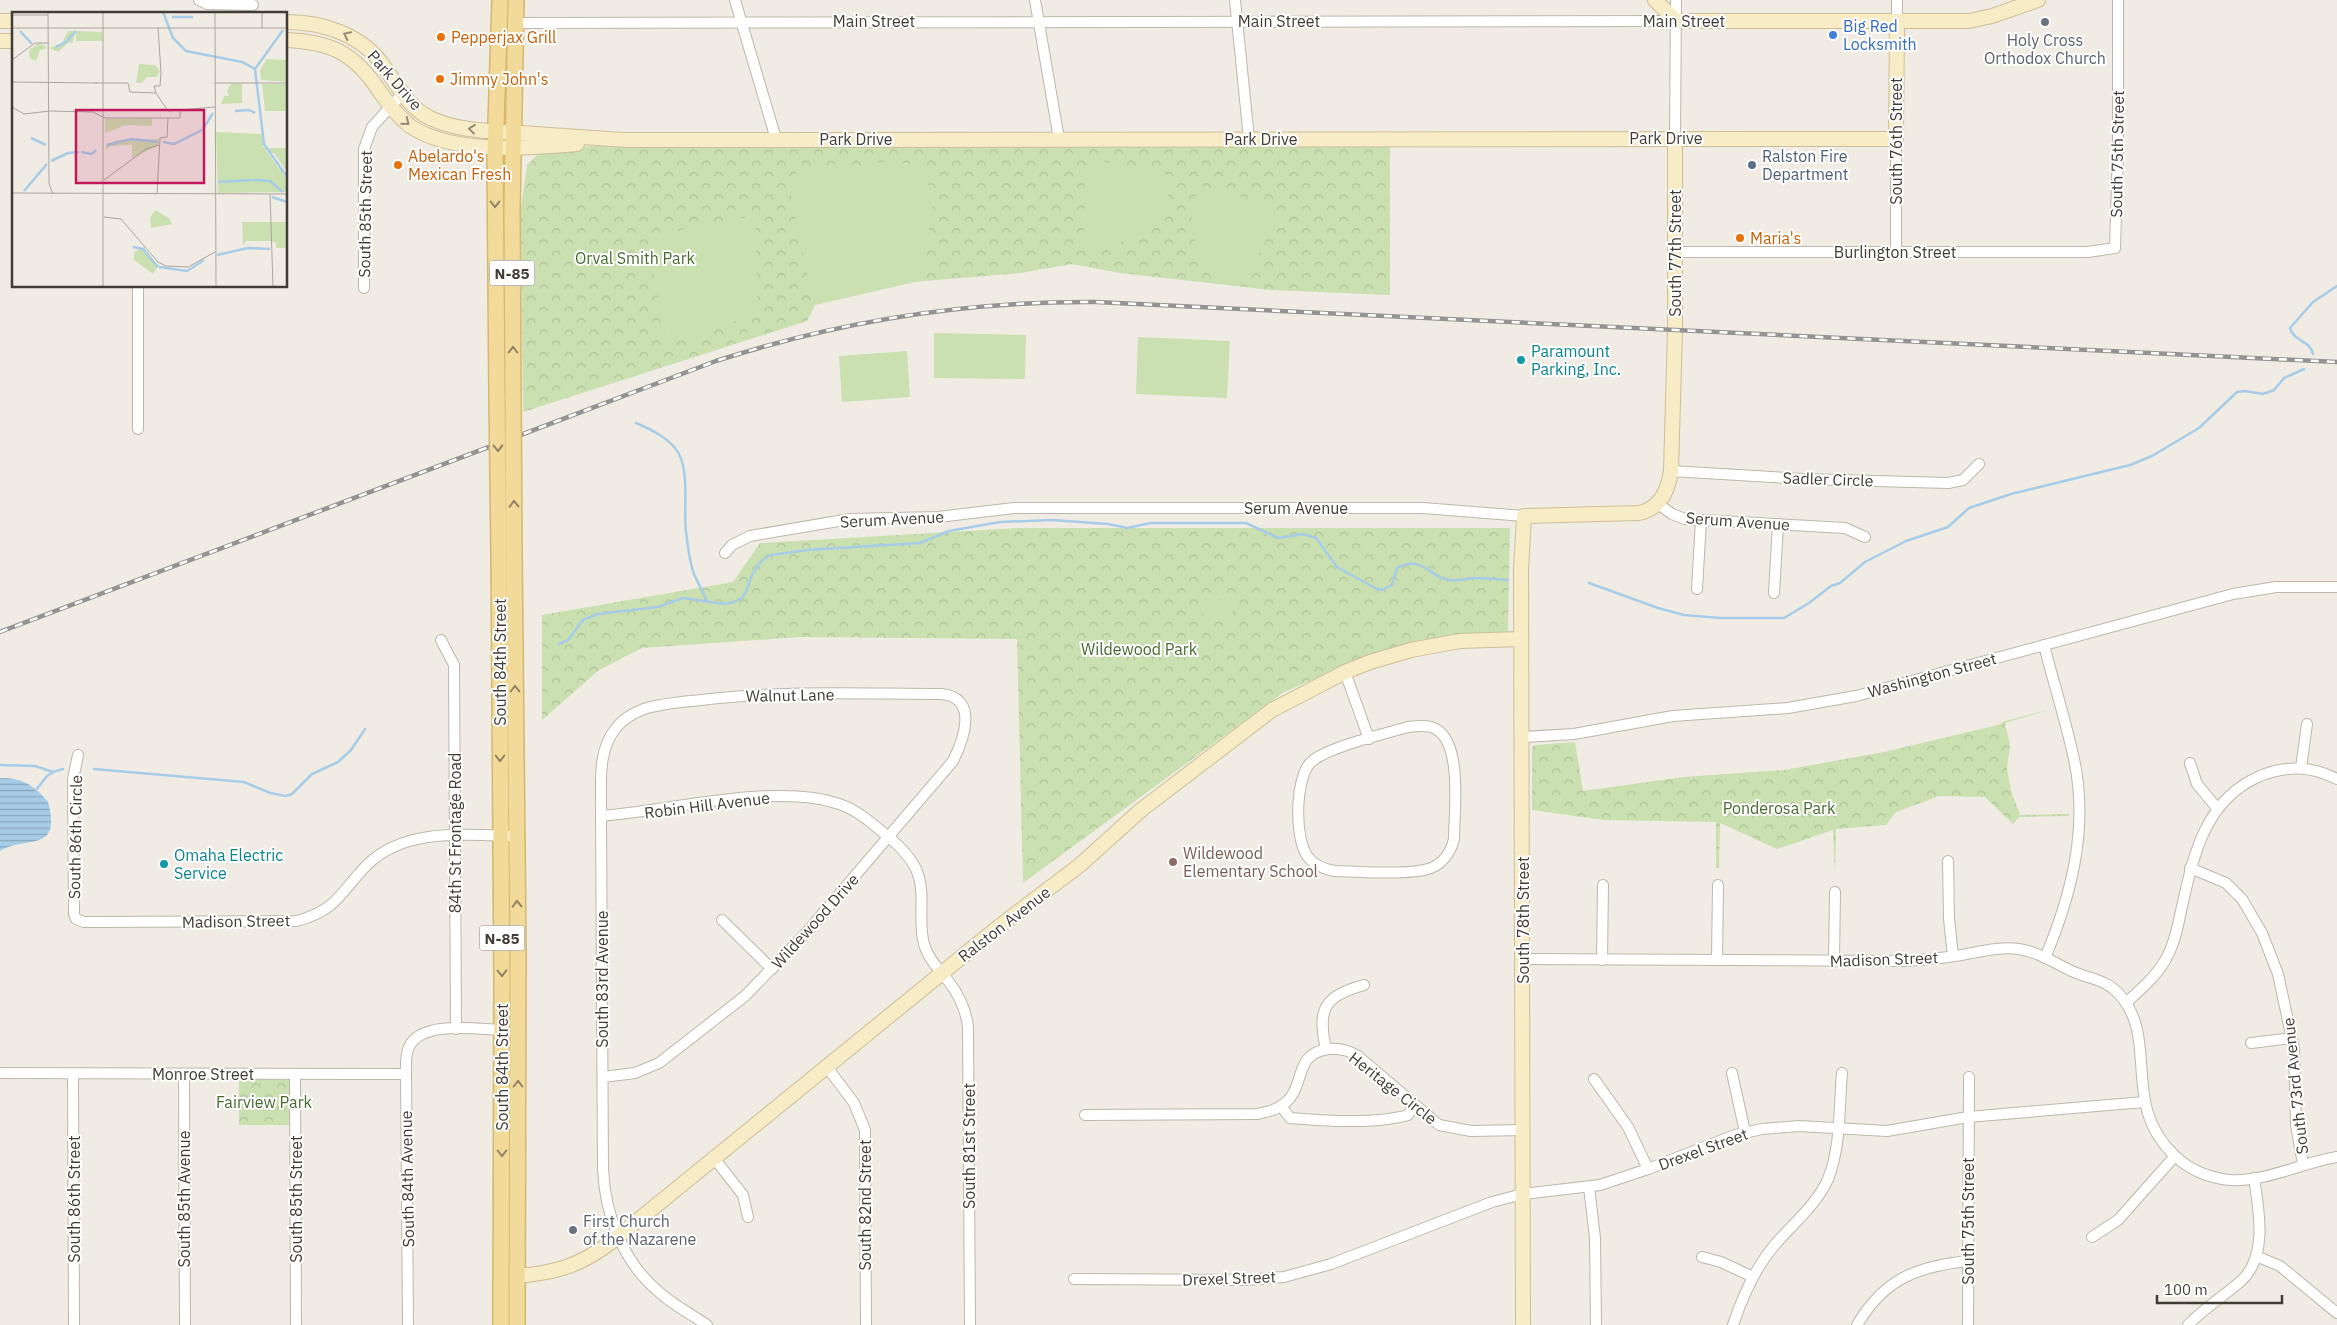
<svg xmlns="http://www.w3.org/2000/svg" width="2337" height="1325" font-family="'IBM Plex Sans',sans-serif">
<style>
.forest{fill:url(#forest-crowns)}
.pitch{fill:#cae0b1}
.water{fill:url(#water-rules)}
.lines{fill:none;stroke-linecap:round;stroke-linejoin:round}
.stream{stroke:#a6cce7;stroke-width:2.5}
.street-casing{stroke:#bdb7ab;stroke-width:12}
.secondary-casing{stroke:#cbbe98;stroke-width:16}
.primary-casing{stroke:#d5b76d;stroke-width:18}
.street{stroke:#fff;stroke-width:10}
.secondary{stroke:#f8ecc6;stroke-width:14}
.primary{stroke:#f2da9b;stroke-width:15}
.rail-casing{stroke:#939393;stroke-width:4.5}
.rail{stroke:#fff;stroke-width:2.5;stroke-dasharray:8;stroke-linecap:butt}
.primary-bridge-casing{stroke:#d5b76d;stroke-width:18;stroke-linecap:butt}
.primary-bridge{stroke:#f2da9b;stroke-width:15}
.oneway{stroke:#938b76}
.oneway2{stroke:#918363}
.worship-dot{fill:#6b7280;stroke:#fff;stroke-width:2}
.shop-dot{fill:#3f7fe0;stroke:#fff;stroke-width:2}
.food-dot{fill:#e8710a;stroke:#fff;stroke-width:2}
.service-dot{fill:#5c6f8a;stroke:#fff;stroke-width:2}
.culture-dot{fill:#0f9aa8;stroke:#fff;stroke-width:2}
.education-dot{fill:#8d6e63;stroke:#fff;stroke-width:2}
.labels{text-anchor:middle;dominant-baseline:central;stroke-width:4;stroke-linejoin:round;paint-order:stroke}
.shield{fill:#fff;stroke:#7a7672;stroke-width:1}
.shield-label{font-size:15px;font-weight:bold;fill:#413c35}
.street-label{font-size:16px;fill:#413c35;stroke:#fff}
.shop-label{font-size:16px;fill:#366cbe;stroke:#fff;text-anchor:start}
.food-label{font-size:16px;fill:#c56008;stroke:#fff;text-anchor:start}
.worship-label{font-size:16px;fill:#5b616d;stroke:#fff}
.service-label{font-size:16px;fill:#4e5e75;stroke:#fff;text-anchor:start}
.park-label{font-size:16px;fill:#456b2f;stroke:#fff}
.culture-label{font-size:16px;fill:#0d838f;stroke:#fff;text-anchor:start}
.education-label{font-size:16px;fill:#785e54;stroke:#fff;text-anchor:start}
.inset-river{fill:none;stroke:#a6cce7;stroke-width:2.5}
.inset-road{fill:none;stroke:#aaa69e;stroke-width:1}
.view{fill:#c2185b;fill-opacity:0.15;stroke:#c2185b;stroke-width:2.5}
.inset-edge{fill:none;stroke:#413c35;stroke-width:2.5}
</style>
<defs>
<pattern id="forest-crowns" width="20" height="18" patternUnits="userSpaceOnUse" patternTransform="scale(1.25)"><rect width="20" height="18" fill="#cae0b1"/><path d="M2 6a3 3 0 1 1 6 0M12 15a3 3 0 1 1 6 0" fill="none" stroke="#afc199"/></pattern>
<pattern id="water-rules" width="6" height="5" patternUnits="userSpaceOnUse" patternTransform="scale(1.25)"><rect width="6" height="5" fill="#a6cce7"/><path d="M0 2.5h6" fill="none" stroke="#89a7bc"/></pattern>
</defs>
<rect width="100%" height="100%" fill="#f0ece4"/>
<g class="forest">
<path d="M1390,142V295L1271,290L1120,273L1072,264L1021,273L914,282L815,305L807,321L523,412L521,209L527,165L545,148L647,144Z"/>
<path d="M1017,528H1510L1508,633L1381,650L1284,692L1023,883L1017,639L801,637L642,648L599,670L542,720V615L733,582L760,543Z"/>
<path d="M2052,709L2005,723L2010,745L2007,768L2011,791L2020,815L2069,814V816L2019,817L2013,824L1985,797L1939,796L1896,812L1886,825L1836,829L1835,875L1833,830L1777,849L1720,823L1719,868H1716V822L1604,820L1532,810V747L1535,745L1575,742L1583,791L1683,777L1784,770L1884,752L1998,725L2005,721Z"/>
<path d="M239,1079L290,1080L289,1125H239Z"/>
</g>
<g class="pitch">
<path d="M1095,160L1173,176C1165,224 1132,249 1084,248L1085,167Z"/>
<path d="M871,162L923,164L933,201L924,271L914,282L814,305L792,202L790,182L800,167L822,165L870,167Z"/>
<path d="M1200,185L1274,206L1279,217L1244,280C1236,280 1227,280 1220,277C1204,268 1192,241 1192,223C1191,210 1196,197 1200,185Z"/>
<path d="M753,216L755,222L758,310L716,330L666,341L649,245L655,235Z"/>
<path d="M934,333L1026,335L1025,379L934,378Z"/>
<path d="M1138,337L1230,341L1227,398L1136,394Z"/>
<path d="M907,351L910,397L842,402L839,356Z"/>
<path d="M1206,596L1235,604L1230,621L1201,613Z"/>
</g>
<path class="water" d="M0,778C22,777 35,786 48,802C62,854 26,835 0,851Z"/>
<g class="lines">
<g class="stream">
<path d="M2313,354C2311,341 2293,341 2290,328L2313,302L2337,286"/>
<path d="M636,423C650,429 665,436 675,448C691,466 683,509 686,532C688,545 689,561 694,574C698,583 703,592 707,602"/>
<path d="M1589,583L1658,608L1684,615L1720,618H1784L1809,603L1831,586L1840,583L1865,562L1906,541L1948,527L1969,508L2011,494L2130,465L2152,456L2199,428L2237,392L2245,391L2263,394L2274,390L2284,378L2304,369"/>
<path d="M559,644L568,640L583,620L598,614L658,607L683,598L724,604L734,602L742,598L746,592L751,577L761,561L771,555L807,550L920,543L949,531L1000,522L1052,520L1108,524L1127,528L1151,523H1246L1278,538L1303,534L1316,538L1337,567L1377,589L1382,590L1392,585L1397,568C1423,554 1429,578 1450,580C1458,581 1466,579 1474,578C1485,578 1497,579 1508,580"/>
<path d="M0,765L35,766L53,772L63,769"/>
<path d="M94,769L244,782L270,793L286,796L292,794L312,774L338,762L351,750L365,729"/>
<path d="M36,790L47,776L52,773"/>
</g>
<g class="street-casing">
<g id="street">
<path d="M199,0L207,4L253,5"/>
<path d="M735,0L776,139"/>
<path d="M1035,0L1059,139"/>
<path d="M1235,0L1249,139"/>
<path d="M1897,0V22"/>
<path d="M516,23L1676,21"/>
<path d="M1675,138L1676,0"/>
<path d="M1896,139V252"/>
<path d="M1675,252H2088L2115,248L2118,151V0"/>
<path d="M364,288V149L372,127L402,94"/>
<path d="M138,429V286"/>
<path d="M1671,471L1803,479L1948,483L1963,480L1979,464"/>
<path d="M1658,504L1672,514L1685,519L1845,528L1865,537"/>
<path d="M725,553L732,545L750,536L850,519L938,517L1014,508H1423L1524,516"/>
<path d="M1697,589L1701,520"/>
<path d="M1774,593L1778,524"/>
<path d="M441,640L454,665L456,1029"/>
<path d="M2044,645C2054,685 2067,724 2075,764C2088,831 2071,896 2045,958"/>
<path d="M1345,672L1369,739"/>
<path d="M1408,727C1415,726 1424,725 1431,727C1464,736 1454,812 1454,839C1451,852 1443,863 1431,868C1411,876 1357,871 1334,871C1324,869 1314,865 1308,857C1294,839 1295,778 1311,762C1328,747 1384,734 1408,727Z"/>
<path d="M1522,737L1574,734L1673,716L1788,708L1856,696L2233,594L2276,587H2337"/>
<path d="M78,755L73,779L74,914L76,919L84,922L297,921C339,909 340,892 367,865C405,827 467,835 516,836"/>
<path d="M2190,763L2197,784L2217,808"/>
<path d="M2301,768L2307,724"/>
<path d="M601,816C667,811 778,782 839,804C855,809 868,820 880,830C894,841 908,853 916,869C927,894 917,919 924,944C928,959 940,970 949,982C959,995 966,1010 968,1027L970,1325"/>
<path d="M1948,861L1949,919L1953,956"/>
<path d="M2190,868L2226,883L2242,899L2262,933L2278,974L2294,1049L2296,1125L2303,1164"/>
<path d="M722,920L772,969"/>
<path d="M1523,959L1902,961C1920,960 1937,959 1955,956C1976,953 1998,946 2019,949C2039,952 2056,964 2074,972C2090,979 2106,980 2118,993C2161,1038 2119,1104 2175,1156C2190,1170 2210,1178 2230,1180C2266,1182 2301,1163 2337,1157"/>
<path d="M1602,960L1603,885"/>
<path d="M1717,960L1718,885"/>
<path d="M1834,961L1835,892"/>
<path d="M2126,1003C2141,989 2159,974 2168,955C2175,941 2178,926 2181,911C2193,857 2204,800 2260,776C2288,765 2311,766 2337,779"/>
<path d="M2251,1043L2292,1038"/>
<path d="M1326,1049C1317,1009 1324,996 1364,985"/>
<path d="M827,1067L854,1103L865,1130L866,1325"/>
<path d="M0,1073L406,1074"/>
<path d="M1732,1073L1745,1132"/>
<path d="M73,1074L74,1325"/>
<path d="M184,1074L185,1325"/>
<path d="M295,1074L296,1325"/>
<path d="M603,1077L635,1073L659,1063L745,996L807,932L953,761C964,739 979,697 941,694C861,694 780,690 701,700C682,702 662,703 644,709C633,713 623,719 616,728C596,752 602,787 601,816L603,1169C605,1215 623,1262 659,1292C673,1305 691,1314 707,1325"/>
<path d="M1594,1079L1628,1127L1648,1169"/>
<path d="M1281,1106L1290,1118C1323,1121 1377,1124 1408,1115L1414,1105"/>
<path d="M1085,1115L1257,1114C1267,1112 1277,1110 1285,1103C1306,1086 1293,1054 1328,1049C1339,1048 1348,1050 1358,1056L1439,1125L1471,1131L1523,1130"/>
<path d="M714,1158L743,1195L748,1217"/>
<path d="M1589,1187L1595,1238L1596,1325"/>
<path d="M2092,1237L2118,1220L2175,1156"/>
<path d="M2256,1256L2280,1266L2337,1313"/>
<path d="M1702,1257L1721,1262L1753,1277"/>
<path d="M1074,1279L1245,1280L1284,1277L1331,1264L1492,1202L1523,1194L1600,1185L1648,1169L1735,1135L1762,1129L1799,1126L1887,1131L1968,1117L2144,1102"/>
<path d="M408,1325L406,1074C406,1065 405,1055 409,1047C421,1020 477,1029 502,1030"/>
<path d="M1733,1325C1742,1298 1754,1270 1773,1247C1791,1225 1816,1206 1828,1179C1841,1147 1839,1107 1842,1073"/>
<path d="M1857,1325C1884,1279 1917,1266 1969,1261"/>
<path d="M1968,1325L1969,1077"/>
<path d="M2188,1325C2204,1308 2224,1296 2241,1281C2268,1257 2259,1210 2254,1178"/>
</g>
</g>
<g class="secondary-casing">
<g id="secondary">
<path d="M1655,0L1676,21H1969L1992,16L2038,0"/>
<path d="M0,21H14"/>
<path d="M286,22C324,22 363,35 385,68C398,86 409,108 430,118C457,131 490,131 519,133C555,135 590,138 625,140L1896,139L1897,22"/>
<path d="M286,40C330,42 353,52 378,89C387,102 397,116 410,126C452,155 529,148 577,144"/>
<path d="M0,41H14"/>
<path d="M517,1276C555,1273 579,1266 610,1243L1001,925L1080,865L1141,810L1272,710L1345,672L1370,662L1411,650L1460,641L1521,639"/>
<path d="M1523,1325L1521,569L1524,516L1639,513C1660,509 1668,491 1671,471L1675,330V138"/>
</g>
</g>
<g class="primary-casing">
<g id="primary">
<path d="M497,399L495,155L500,0"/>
<path d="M513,399L512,209L516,0"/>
<path d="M499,552L502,984L501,1325"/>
<path d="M514,553L518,949L517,1325"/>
</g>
</g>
<use href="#street" class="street"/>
<use href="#secondary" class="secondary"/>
<use href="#primary" class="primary"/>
<g class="rail-casing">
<path id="rail" d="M0,632L716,361C840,321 965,301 1096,302L2337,362"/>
</g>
<use href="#rail" class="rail"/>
<g class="primary-bridge-casing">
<g id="primary-bridge">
<path d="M497,399L499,552"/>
<path d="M513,399L514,553"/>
</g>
</g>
<use href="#primary-bridge" class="primary-bridge"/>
</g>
<defs><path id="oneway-chevron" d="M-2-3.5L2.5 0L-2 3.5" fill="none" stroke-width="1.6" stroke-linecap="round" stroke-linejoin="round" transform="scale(1.25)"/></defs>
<g class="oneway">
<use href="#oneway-chevron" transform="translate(347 35) rotate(-154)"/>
<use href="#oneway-chevron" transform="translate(406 122) rotate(39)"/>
<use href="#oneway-chevron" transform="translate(472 129) rotate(-173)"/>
</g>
<g class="oneway2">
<use href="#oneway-chevron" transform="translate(495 204) rotate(90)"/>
<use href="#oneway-chevron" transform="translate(513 350) rotate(-90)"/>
<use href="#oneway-chevron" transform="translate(498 448) rotate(89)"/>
<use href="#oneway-chevron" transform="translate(514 504) rotate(-91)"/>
<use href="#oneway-chevron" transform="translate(515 689) rotate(-90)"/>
<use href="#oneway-chevron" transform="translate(500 758) rotate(90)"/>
<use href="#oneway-chevron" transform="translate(517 904) rotate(-91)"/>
<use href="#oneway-chevron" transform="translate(502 973) rotate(89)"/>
<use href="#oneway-chevron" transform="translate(518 1084) rotate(-90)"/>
<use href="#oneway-chevron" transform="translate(502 1153) rotate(90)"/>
</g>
<g class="worship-dot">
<circle cx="2045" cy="22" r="5"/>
<circle cx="573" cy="1230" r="5"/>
</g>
<circle class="shop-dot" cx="1833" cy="35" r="5"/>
<g class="food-dot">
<circle cx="441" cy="37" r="5"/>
<circle cx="440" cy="79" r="5"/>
<circle cx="398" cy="165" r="5"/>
<circle cx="1740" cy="238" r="5"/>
</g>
<circle class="service-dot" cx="1752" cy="165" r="5"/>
<g class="culture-dot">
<circle cx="1521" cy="360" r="5"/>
<circle cx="164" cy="864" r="5"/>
</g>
<circle class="education-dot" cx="1173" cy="862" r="5"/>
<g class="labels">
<g class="shield">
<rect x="489.5" y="260.5" width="45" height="25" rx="4"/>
<rect x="479.5" y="925.5" width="45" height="25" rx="4"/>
</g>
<g class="shield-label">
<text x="512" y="273">N-85</text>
<text x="502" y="938">N-85</text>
</g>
<g class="street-label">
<text x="874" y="21">Main Street</text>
<text x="1279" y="21">Main Street</text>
<text x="1684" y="21">Main Street</text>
<text transform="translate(395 80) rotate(49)">Park Drive</text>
<text x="1666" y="138">Park Drive</text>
<text x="856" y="139">Park Drive</text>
<text x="1261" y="139">Park Drive</text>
<text transform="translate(1896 141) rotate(-90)">South 76th Street</text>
<text transform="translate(2117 154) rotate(-89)">South 75th Street</text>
<text transform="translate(365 214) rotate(-89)">South 85th Street</text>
<text x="1895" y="252">Burlington Street</text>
<text transform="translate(1675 253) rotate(-90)">South 77th Street</text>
<text transform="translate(1828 479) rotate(2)">Sadler Circle</text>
<text x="1296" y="508">Serum Avenue</text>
<text transform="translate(892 519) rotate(-3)">Serum Avenue</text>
<text transform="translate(1738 521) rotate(4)">Serum Avenue</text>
<text transform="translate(500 662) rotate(-90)">South 84th Street</text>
<text transform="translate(1932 675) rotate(-15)">Washington Street</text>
<text transform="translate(790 695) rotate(-1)">Walnut Lane</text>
<text transform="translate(707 805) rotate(-7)">Robin Hill Avenue</text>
<text transform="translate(455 833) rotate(-90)">84th St Frontage Road</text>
<text transform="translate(75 837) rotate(-89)">South 86th Circle</text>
<text transform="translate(1523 920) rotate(-90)">South 78th Street</text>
<text transform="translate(236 921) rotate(-1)">Madison Street</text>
<text transform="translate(815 921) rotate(-48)">Wildewood Drive</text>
<text transform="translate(1004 924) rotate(-38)">Ralston Avenue</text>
<text transform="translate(1884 959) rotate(-2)">Madison Street</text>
<text transform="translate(602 979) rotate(-90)">South 83rd Avenue</text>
<text transform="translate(502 1067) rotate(-90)">South 84th Street</text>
<text x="203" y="1074">Monroe Street</text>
<text transform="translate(2295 1086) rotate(-96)">South 73rd Avenue</text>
<text transform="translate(1393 1088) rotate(38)">Heritage Circle</text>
<text transform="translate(969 1146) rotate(-90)">South 81st Street</text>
<text transform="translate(1703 1149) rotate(-20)">Drexel Street</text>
<text transform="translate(407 1179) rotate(-91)">South 84th Avenue</text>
<text transform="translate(74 1199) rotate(-90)">South 86th Street</text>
<text transform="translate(184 1199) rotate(-90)">South 85th Avenue</text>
<text transform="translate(296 1199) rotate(-90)">South 85th Street</text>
<text transform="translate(865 1205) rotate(-90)">South 82nd Street</text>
<text transform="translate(1968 1221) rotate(-90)">South 75th Street</text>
<text transform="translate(1229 1278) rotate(-2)">Drexel Street</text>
</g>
<g class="shop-label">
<text x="1843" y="26">Big Red<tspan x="1843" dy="18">Locksmith</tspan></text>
</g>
<g class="food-label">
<text x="451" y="37">Pepperjax Grill</text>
<text x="450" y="79">Jimmy John's</text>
<text x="408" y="156">Abelardo's<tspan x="408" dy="18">Mexican Fresh</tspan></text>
<text x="1750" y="238">Maria's</text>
</g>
<g class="worship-label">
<text x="2045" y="40">Holy Cross<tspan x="2045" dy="18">Orthodox Church</tspan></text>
<text x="583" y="1221" text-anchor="start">First Church<tspan x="583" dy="18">of the Nazarene</tspan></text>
</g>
<g class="service-label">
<text x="1762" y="156">Ralston Fire<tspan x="1762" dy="18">Department</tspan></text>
</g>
<g class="park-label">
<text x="635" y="258">Orval Smith Park</text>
<text x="1139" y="649">Wildewood Park</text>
<text x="1779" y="808">Ponderosa Park</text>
<text x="264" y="1102">Fairview Park</text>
</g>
<g class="culture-label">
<text x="1531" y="351">Paramount<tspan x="1531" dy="18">Parking, Inc.</tspan></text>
<text x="174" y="855">Omaha Electric<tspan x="174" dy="18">Service</tspan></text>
</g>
<g class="education-label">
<text x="1183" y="853">Wildewood<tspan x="1183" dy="18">Elementary School</tspan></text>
</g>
</g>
<g transform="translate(12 12)">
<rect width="275" height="275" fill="#f0ece4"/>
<path d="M255,47L275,48V70L249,68L248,58Z" fill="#cae0b1"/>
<path d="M56,19H64L60,32L57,30L46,40L37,36L50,31ZM27,31L36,36L28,38L24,49L18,46L17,38ZM127,52L143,53L148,59L145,65H135L129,71H124ZM220,71L230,72V91L209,92L212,84H217L215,79ZM140,106V114L114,113L93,121V107ZM204,120L250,122L251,134L275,168V180L206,181ZM147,127V133L120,146V133L99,134L94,138V132L106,128ZM143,198L157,206L160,212L139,216L138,206ZM230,210H275V236H264V231L259,229H234L231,234ZM133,235V241L146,254L141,262L122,248V240Z" fill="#cae0b1"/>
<path d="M64,19L90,20L91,29H64Z" fill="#cae0b1"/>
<path d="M250,72H275V99H253ZM258,136H275V160L262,141H258Z" fill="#cae0b1"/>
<path class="inset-river" d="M151,0L161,26L174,39L230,50L243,57L252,132L275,165M160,5H181M8,19L20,32M44,35L54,30L64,19M243,57L271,18M223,99L237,98L243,101M191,117L201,101M19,126L34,133M151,130L162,132L190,118M95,133L119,127L146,130M69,140L80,142L84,138M39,149L56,141L67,140M241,168L258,169L271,180M206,170L240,168M12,179L35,152M260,185L275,190M121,235L131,237L146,255M205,243L236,236L258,237M147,255L175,259L192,248"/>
<path class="inset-road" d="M36,0L37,172L41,182M91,0V275M203,0L204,275M250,0V16M0,3H36M0,16H275M0,48L23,31H37M0,70L85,71M83,71H116L118,80L144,81L156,99L203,95M202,71H275M144,81L142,74H148L149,61L146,15M0,95L12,102L38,99M38,99L81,100L93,106H168V99M92,168L134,137L147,133M0,181L275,182M145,182L148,126L155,125L156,106M258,182L261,275M92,205L109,207L146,250L154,254L176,255L203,240"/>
<path class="view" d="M64,98H192V171H64Z"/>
<rect width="275" height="275" class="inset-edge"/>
</g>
<path d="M2157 1295v8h125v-8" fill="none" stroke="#413c35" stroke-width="2.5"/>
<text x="2164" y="1295" font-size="15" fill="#413c35" stroke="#ffffff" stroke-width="4" paint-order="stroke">100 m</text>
</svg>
